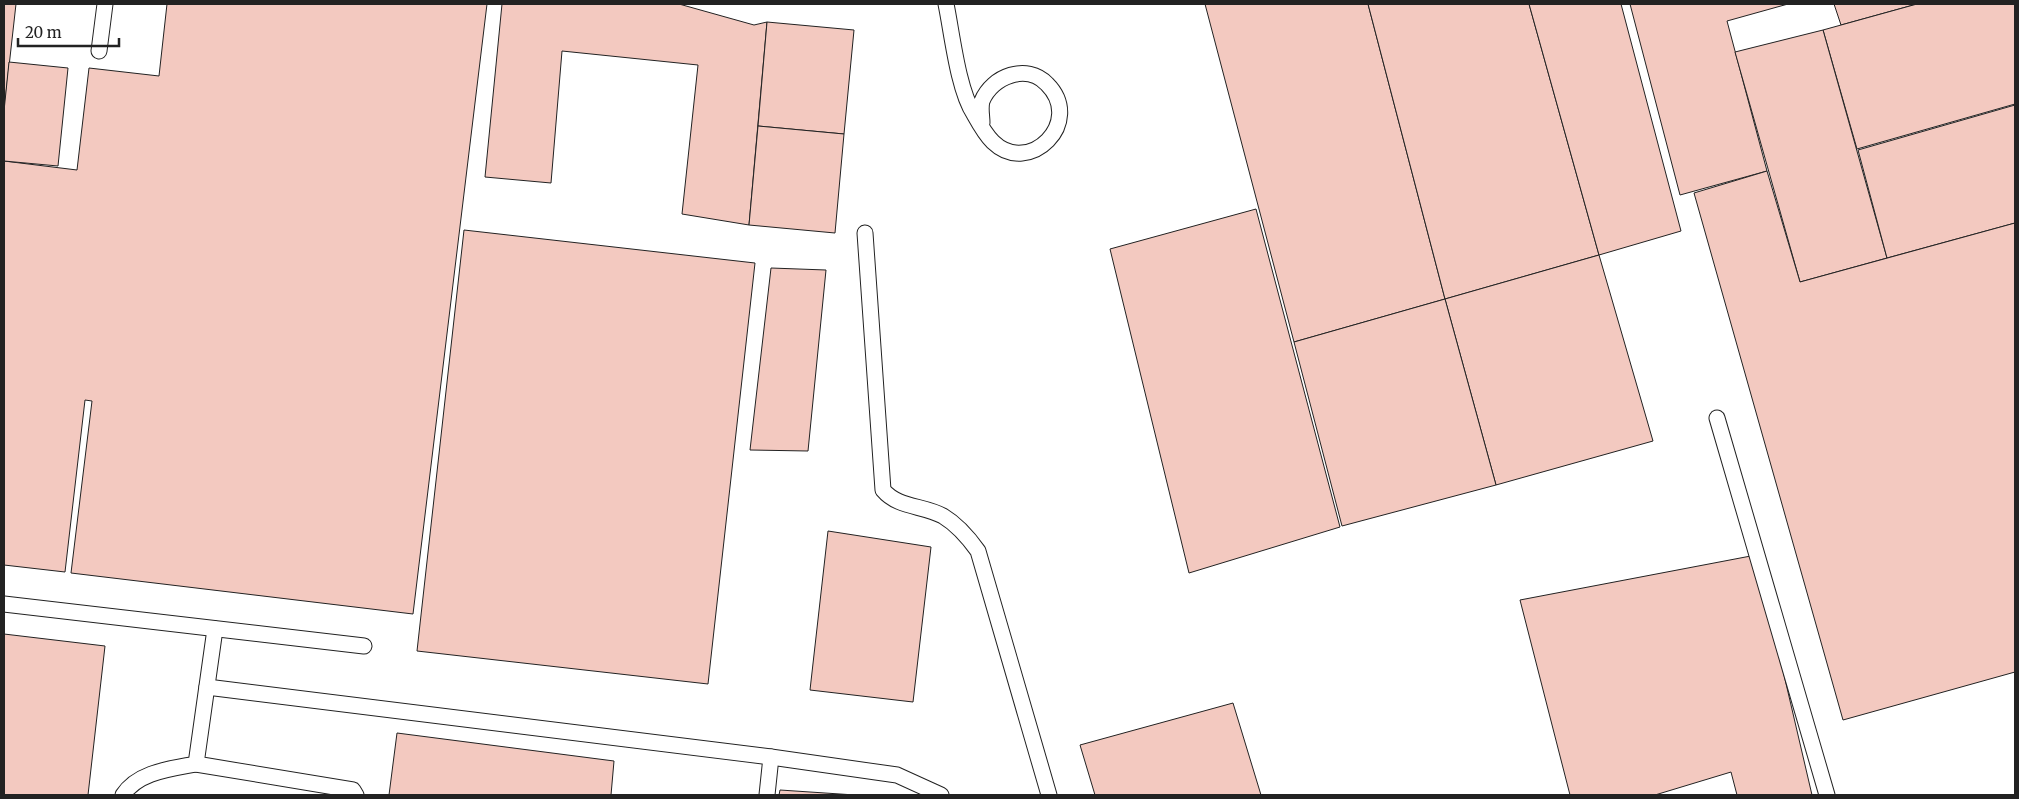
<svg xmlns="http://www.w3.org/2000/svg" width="2019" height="799" font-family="Merriweather,serif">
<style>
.building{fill:#f3c9c0;stroke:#222}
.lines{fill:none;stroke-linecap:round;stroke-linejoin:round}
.service-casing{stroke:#222;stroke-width:17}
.service{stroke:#fff;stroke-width:15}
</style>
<rect width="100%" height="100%" fill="#fff"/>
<g class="building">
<path d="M4,4H16L4,111Z"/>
<path d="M167,4H487L413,614L71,573L92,401L85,400L65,572L4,565V161L77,170L89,68L159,76Z"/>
<path d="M502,4H679L754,25L767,22L749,225L682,214L698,65L562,51L551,183L485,177Z"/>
<path d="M1205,4H1368L1445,299L1294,342Z"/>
<path d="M1368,4H1529L1599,255L1445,299Z"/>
<path d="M1529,4H1621L1681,231L1599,255Z"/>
<path d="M1630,4H1788L1727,21L1767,171L1680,195Z"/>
<path d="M1834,4H1917L1841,25Z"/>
<path d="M1917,4H2015V104L1857,149L1823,30Z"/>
<path d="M767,22L854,30L844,134L758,126Z"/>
<path d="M1823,30L1887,258L1800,282L1735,52Z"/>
<path d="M9,62L68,68L58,166L4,161V111Z"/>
<path d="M2015,105V223L1887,258L1858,150Z"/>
<path d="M758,126L844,134L835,233L749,225Z"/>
<path d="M1767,171L1800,282L2015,223V672L1843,720L1694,193Z"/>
<path d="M1256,209L1340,527L1189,573L1110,249Z"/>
<path d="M464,230L755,263L708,684L417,651Z"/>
<path d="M1599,255L1653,441L1496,485L1445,299Z"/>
<path d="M771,268L826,270L808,451L750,450Z"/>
<path d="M1445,299L1496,485L1342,526L1294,342Z"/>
<path d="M828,531L931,547L913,702L810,690Z"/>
<path d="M1756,555L1812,795H1737L1731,772L1655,795H1570L1520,600Z"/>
<path d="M4,634L105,646L88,795H4Z"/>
<path d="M1233,703L1261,795H1095L1080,745Z"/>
<path d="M397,733L614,761L611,795H389Z"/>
<path d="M780,790L855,795H779Z"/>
</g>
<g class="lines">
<g class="service-casing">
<g id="service">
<path d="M946,4C952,33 958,90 974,114C979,123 985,134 993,142C1029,177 1085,122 1047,84C1027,63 992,76 982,101C980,108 982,116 982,123"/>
<path d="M99,51L105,4"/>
<path d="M865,233L883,490C898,508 923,505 943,516C958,525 968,537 978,551L1049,795"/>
<path d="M1717,418L1827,795"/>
<path d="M4,604L364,646"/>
<path d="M215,629L196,764L353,790L356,795"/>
<path d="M207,687L771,757L897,775L941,795"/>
<path d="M123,795C138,772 170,769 196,764"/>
<path d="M767,795L771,757"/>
</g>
</g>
<use href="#service" class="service"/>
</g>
<rect width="2019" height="799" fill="none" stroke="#222222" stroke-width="10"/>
<path d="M18 38v8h101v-8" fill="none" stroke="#222222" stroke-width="2.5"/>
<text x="25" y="38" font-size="15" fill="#222222" stroke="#ffffff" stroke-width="4" paint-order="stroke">20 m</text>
</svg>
